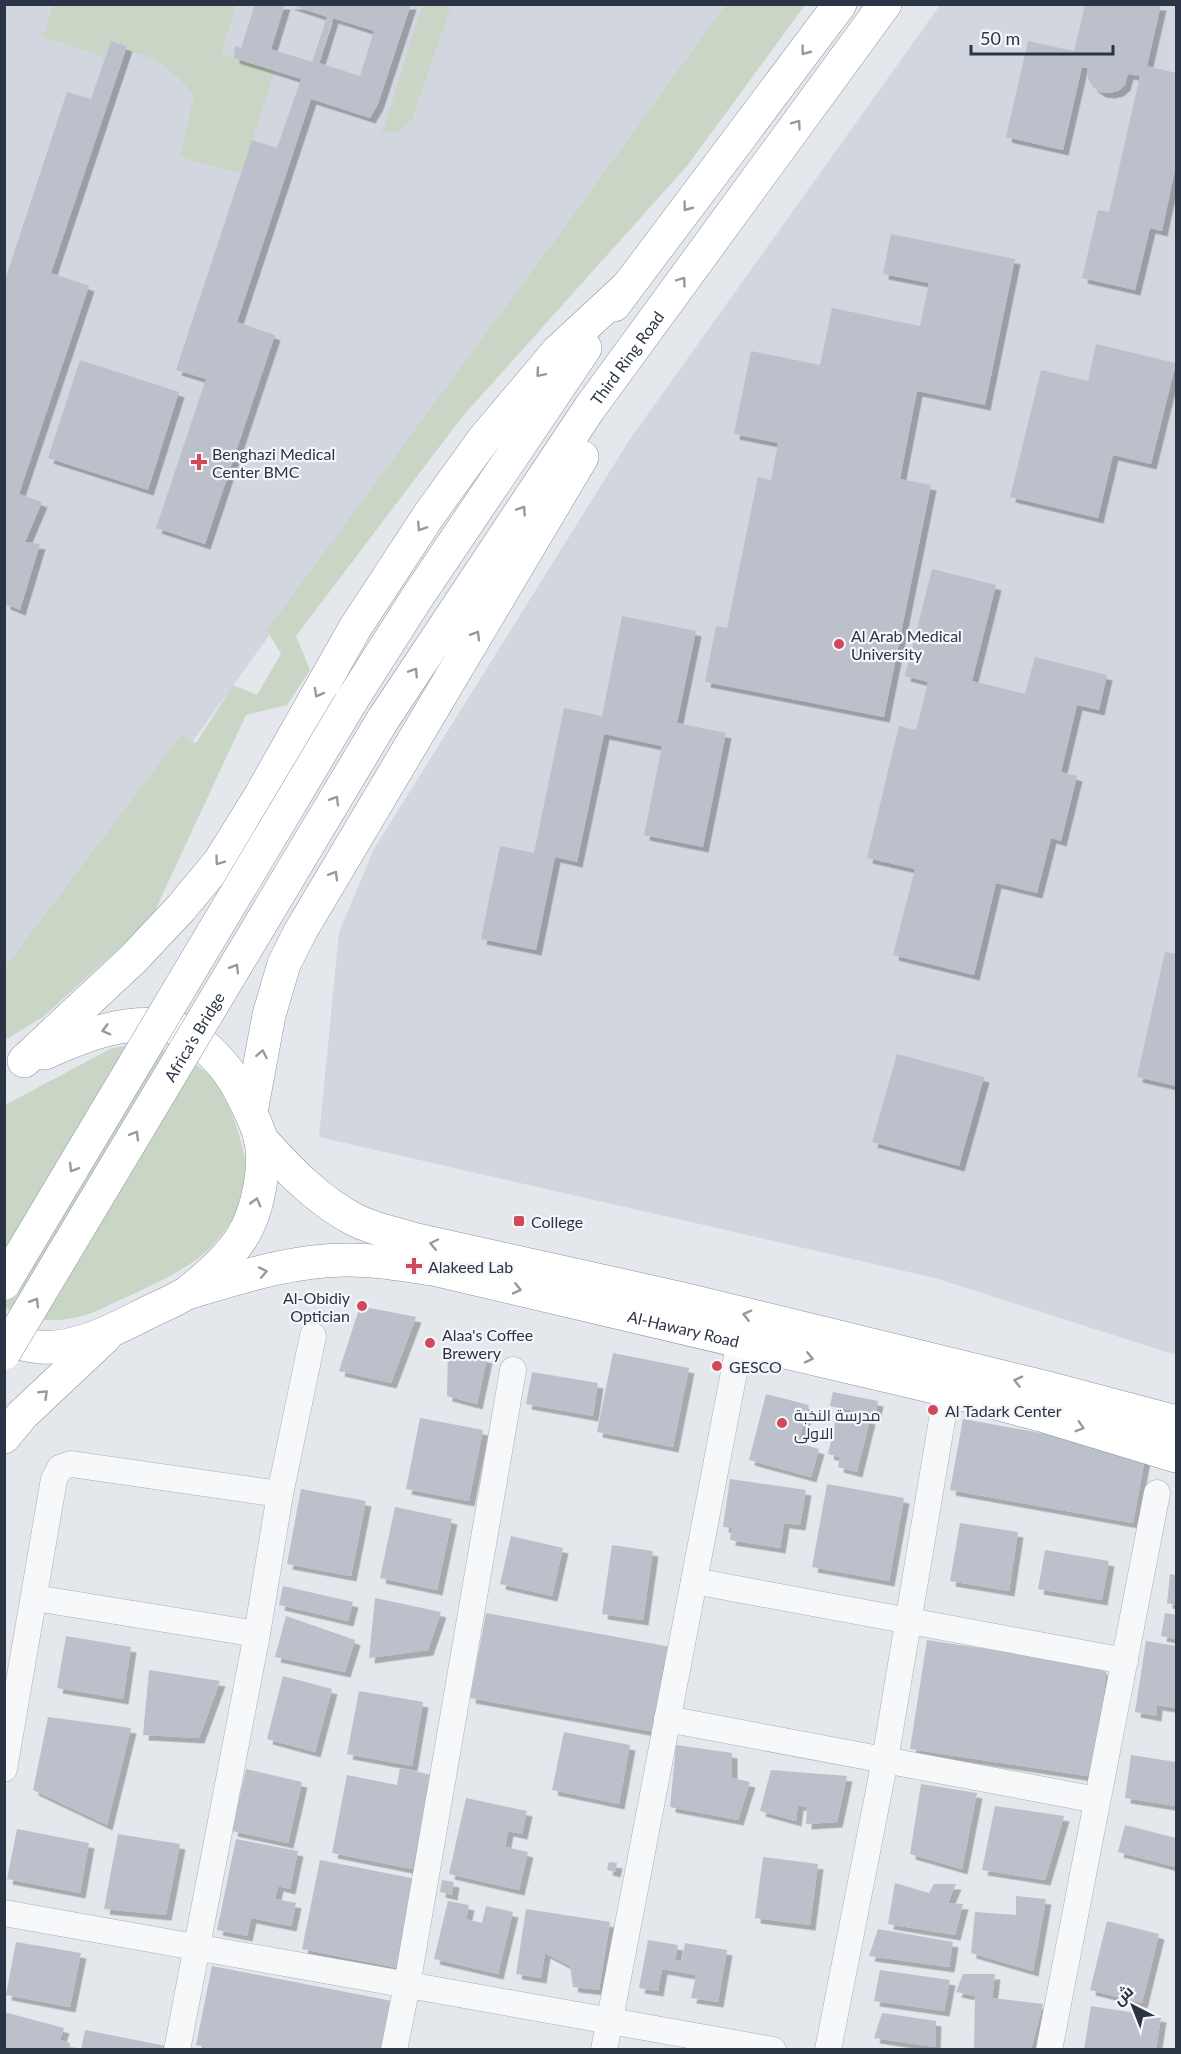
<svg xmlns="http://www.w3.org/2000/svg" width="1181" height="2054" font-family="Lato,Cairo,sans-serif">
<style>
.built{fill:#d2d6de}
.green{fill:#c9d6c5}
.building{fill:#bbc0ca;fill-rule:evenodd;filter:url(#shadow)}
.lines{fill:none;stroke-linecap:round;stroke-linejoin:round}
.minor-casing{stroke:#a9aeb7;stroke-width:27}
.highway-casing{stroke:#8b94a3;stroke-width:34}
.minor{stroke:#f7f8fa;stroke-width:26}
.highway{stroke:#fff;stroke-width:33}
.highway-bridge-casing{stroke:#8b94a3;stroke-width:34;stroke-linecap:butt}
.highway-bridge{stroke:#fff;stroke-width:33}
.oneway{stroke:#959aa2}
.poi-dot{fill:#d1495b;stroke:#f4f6f9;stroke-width:2}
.labels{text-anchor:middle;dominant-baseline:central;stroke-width:4.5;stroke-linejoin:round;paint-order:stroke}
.street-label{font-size:16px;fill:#2b3445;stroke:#f4f6f9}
.poi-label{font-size:16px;fill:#2b3445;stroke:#f4f6f9;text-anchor:start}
</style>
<defs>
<filter id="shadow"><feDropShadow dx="5.5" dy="5.5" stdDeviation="0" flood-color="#0004"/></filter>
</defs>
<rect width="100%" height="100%" fill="#e4e7ec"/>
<g class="built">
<path d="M5,5H725L5,1001Z"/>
<path d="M940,5H1176V1355L935,1278L319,1137L339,932L374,849L630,439Z"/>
</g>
<g class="green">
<path d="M423,4L451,5L412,119L401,130L382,134Z"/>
<path d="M53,5H236L221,53L275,71L241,173L180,157L194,96C172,68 160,61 126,49L127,46L112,41L104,57L43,37Z"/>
<path d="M725,5H805L687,166L462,417L296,636L310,670L287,705L246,715L151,919L43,1017L5,1040L4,969L181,735L196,743L233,685L257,695L281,654L267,630L555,240Z"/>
<path d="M142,1044C167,1051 192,1057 211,1077C229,1097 250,1157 246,1184C242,1208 228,1229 211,1247C185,1274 127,1296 92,1313C64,1323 29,1324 5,1307V1105L112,1048Z"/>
</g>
<g class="building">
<path d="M255,4H285L271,49L312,62L327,17L288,4H411L378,104L370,118L311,99L237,322L275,335L205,544L156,528L206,379L176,370L252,140L277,148L301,79L234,58L235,46L241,48ZM333,18L374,31L360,76L319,63Z"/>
<path d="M1085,5H1161L1147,66L1176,73V165L1162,231L1150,228L1135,290L1082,278L1098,210L1109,212L1140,76L1128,74L1125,85L1118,91L1109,93L1100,92L1093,87L1088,78L1087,68L1082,67L1063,150L1006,137L1028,41L1074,51Z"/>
<path d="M111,41L127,46L51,273L89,286L19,494L42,502L25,542L40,544L20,610L5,604V280L67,92L91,99Z"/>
<path d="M891,234L1015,259L985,405L917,391L900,479L931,485L884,717L705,682L716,626L727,628L758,477L771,480L778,443L734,434L751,351L820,365L832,308L920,326L929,283L883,274Z"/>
<path d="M1096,344L1176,363L1151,464L1113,455L1098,518L1010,497L1041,370L1088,381Z"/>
<path d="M80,360L179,392L148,490L48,458Z"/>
<path d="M932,569L996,585L972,681L1025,694L1035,657L1107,675L1099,710L1077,705L1061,772L1077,776L1061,841L1051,838L1037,893L996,883L974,975L893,955L915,869L867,858L899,726L916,730L928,682L905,676Z"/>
<path d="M622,616L696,631L677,723L726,733L703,847L644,835L662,746L604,734L577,862L555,857L536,950L481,939L500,846L534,853L564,708L602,716Z"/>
<path d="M1165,952L1176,954V1086L1137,1077Z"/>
<path d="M897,1054L984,1077L959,1166L872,1142Z"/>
<path d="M360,1306L416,1317L391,1383L339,1371Z"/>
<path d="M448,1348L487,1358L477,1404L447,1396Z"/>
<path d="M613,1353L689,1368L673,1447L597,1432Z"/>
<path d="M532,1372L598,1383L593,1416L526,1404Z"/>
<path d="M833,1392L878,1401L875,1415L830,1406Z"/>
<path d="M766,1394L809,1405L798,1443L819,1449L811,1477L749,1460Z"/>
<path d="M838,1411L870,1419L857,1472L838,1467L840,1457L828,1454Z"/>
<path d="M420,1418L483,1430L469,1501L406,1489Z"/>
<path d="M963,1419L1146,1452L1133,1523L950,1490Z"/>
<path d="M730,1479L806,1490L800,1525L784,1523L780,1548L730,1540L732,1528L723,1527Z"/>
<path d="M827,1484L904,1498L889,1581L812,1567Z"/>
<path d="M301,1489L366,1501L351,1576L287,1564Z"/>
<path d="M395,1507L452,1519L437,1590L380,1578Z"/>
<path d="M960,1523L1018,1532L1009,1591L950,1581Z"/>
<path d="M511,1536L563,1548L552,1596L500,1584Z"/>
<path d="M612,1545L653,1551L643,1620L602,1614Z"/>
<path d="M1045,1550L1109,1561L1102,1600L1038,1589Z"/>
<path d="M1170,1574L1176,1575V1605L1167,1603Z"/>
<path d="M283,1586L353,1602L348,1621L279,1605Z"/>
<path d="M375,1598L441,1612L428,1650L369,1658Z"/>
<path d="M486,1613L671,1647L655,1732L470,1698Z"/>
<path d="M1165,1613L1176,1615V1639L1161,1636Z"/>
<path d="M286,1616L355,1640L345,1672L275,1657Z"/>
<path d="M66,1636L131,1647L123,1699L57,1688Z"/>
<path d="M927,1640L1099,1666L1106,1676L1095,1759L1087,1776L910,1749Z"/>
<path d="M1146,1641L1176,1646V1708L1157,1705L1156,1716L1135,1712Z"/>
<path d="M149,1670L220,1681L199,1738L143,1735Z"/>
<path d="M283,1676L332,1689L315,1752L267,1739Z"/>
<path d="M359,1691L423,1702L412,1766L347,1754Z"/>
<path d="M48,1717L131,1728L107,1825L33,1790Z"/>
<path d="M564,1732L630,1745L619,1804L552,1790Z"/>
<path d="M676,1745L732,1753V1778L750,1782L738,1820L670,1807Z"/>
<path d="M1131,1755L1176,1762V1806L1125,1798Z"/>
<path d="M400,1768L432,1775L412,1869L332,1853L347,1775L397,1785Z"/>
<path d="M246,1769L302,1782L288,1843L232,1831Z"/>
<path d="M771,1770L847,1776L837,1822L806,1824L807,1807L798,1805L796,1821L760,1811Z"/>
<path d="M921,1784L977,1793L962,1869L910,1854Z"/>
<path d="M466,1798L527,1811L522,1834L508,1831L505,1847L528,1852L519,1890L449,1874Z"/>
<path d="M995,1806L1064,1816L1045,1880L982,1870Z"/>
<path d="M1125,1825L1176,1838V1867L1118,1852Z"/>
<path d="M17,1829L89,1843L80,1893L7,1879Z"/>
<path d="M118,1834L180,1844L166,1915L104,1909Z"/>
<path d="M236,1839L298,1851L290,1889L278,1886L275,1899L296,1903L291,1926L251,1918L247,1936L217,1930Z"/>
<path d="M763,1857L818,1864L810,1925L755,1918Z"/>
<path d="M320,1860L416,1879L398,1968L302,1949Z"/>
<path d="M609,1862L617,1863L615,1872L607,1870Z"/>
<path d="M442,1880L454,1882L452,1895L440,1892Z"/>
<path d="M895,1883L929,1893L934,1884H956L948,1903L963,1904L955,1935L888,1924Z"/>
<path d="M1016,1896L1046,1899L1033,1971L971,1953L975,1912L1016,1915Z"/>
<path d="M448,1901L469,1905L466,1919L482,1923L486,1906L513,1912L498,1974L434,1959Z"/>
<path d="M526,1909L610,1922L599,1990L573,1987L570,1966L545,1953L541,1978L516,1974Z"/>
<path d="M1107,1921L1159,1934L1142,2003L1090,1990Z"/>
<path d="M878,1929L953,1942L949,1967L869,1956Z"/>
<path d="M648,1940L678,1945L675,1960L682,1961L685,1943L727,1950L718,2002L691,1998L696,1975L662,1969L658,1991L639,1988Z"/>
<path d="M16,1942L81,1953L70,2007L6,1995Z"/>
<path d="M212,1966L392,2001L383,2050H217L196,2045Z"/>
<path d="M880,1970L950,1980L944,2011L874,2001Z"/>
<path d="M963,1974H995L992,1998L1043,2004L1031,2050L974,2049L975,1996L956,1992Z"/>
<path d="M1091,2006L1161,2017L1156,2050H1084Z"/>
<path d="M4,2012L64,2028L60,2040L70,2043L69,2050H4Z"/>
<path d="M882,2013L936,2021L935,2047L874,2038Z"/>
<path d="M85,2030L166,2046L165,2050H81Z"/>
</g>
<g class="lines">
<g class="minor-casing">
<g id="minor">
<path d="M694,1581L1125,1661"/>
<path d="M35,1598L257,1634"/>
<path d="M667,1719L1097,1800"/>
<path d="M4,1769L54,1479L60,1468L71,1464L280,1494"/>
<path d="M4,1913L773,2050"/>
<path d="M177,2050L257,1634L280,1494L313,1336"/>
<path d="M394,2050L407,1985L513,1370"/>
<path d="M604,2050L740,1341"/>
<path d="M828,2050L885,1760L947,1390"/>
<path d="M1049,2050L1157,1493"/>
</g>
</g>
<g class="highway-casing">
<g id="highway">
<path d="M614,305L840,4"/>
<path d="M350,703L416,599L585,348"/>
<path id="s1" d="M382,721L589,409L885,4"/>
<path d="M24,1061L133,959L181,908L220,861L259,798L355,628L429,515L483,440L558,351L626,288"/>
<path d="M251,1112L269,1015L284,964L300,932L582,457"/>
<path d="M260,1138C289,1170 317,1200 355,1220C373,1229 394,1233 413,1239L683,1299L1048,1388L1176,1422"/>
<path id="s2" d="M187,1293C238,1278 292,1260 346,1260C375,1259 404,1265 433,1269L947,1390L1041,1415L1176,1456"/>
<path d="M4,1340C16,1342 28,1346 40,1347C76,1350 113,1330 143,1315C158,1307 175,1301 188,1292C207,1277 229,1258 242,1237C258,1212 267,1165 260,1136C255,1119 246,1103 238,1087C226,1065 196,1032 172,1027C127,1018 85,1035 45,1053"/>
<path d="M4,1437L22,1415L105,1337"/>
</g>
</g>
<use href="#minor" class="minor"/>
<use href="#highway" class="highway"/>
<g class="highway-bridge-casing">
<g id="highway-bridge">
<path d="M4,1283L350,703"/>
<path id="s3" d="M4,1353L382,721"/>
</g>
</g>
<use href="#highway-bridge" class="highway-bridge"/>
</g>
<defs><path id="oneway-chevron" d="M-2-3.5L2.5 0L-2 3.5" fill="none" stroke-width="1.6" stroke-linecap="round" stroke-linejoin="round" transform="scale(1.5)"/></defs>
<g class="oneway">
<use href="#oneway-chevron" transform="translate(805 51) rotate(127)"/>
<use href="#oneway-chevron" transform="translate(797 124) rotate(-54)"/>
<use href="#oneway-chevron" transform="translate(687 207) rotate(127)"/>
<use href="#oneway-chevron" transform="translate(682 281) rotate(-54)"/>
<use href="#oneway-chevron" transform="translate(540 373) rotate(130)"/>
<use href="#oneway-chevron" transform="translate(522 510) rotate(-56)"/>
<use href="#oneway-chevron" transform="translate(421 527) rotate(123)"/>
<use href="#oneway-chevron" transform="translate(476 635) rotate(-59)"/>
<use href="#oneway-chevron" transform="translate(414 672) rotate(-57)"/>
<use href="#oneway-chevron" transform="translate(318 693) rotate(119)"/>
<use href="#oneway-chevron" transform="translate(335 800) rotate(-59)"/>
<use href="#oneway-chevron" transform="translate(219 861) rotate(126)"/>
<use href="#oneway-chevron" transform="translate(334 875) rotate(-59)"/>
<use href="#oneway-chevron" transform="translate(235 968) rotate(-59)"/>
<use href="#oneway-chevron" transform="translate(106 1030) rotate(165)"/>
<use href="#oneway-chevron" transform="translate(262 1054) rotate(-79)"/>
<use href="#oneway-chevron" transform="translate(135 1135) rotate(-59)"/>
<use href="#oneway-chevron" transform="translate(73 1168) rotate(121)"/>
<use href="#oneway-chevron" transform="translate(256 1202) rotate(-75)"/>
<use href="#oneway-chevron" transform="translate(434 1244) rotate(-168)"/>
<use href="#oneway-chevron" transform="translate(263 1272) rotate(-11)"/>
<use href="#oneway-chevron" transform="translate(517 1289) rotate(13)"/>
<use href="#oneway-chevron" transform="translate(35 1302) rotate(-59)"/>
<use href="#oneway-chevron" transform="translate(747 1315) rotate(-166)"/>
<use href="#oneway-chevron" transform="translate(809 1358) rotate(13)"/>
<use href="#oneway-chevron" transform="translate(1018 1381) rotate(-166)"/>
<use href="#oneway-chevron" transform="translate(44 1394) rotate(-44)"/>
<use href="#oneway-chevron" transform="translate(1080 1427) rotate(17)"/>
</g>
<g class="poi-dot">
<path d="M196 453h6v6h6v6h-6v6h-6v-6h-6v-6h6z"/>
<circle cx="839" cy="644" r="6"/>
<rect x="513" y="1215" width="12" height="12" rx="3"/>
<path d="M411 1257h6v6h6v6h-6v6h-6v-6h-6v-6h6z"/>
<circle cx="362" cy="1306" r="6"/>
<circle cx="430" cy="1343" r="6"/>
<circle cx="717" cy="1366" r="6"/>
<circle cx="933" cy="1410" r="6"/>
<circle cx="782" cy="1423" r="6"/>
</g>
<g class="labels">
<g class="street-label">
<text stroke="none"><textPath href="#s1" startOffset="438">Third Ring Road</textPath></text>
<text stroke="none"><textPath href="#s3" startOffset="369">Africa's Bridge</textPath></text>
<text stroke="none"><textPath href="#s2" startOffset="508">Al-Hawary Road</textPath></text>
</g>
<g class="poi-label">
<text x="212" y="453">Benghazi Medical<tspan x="212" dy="18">Center BMC</tspan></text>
<text x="851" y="635">Al Arab Medical<tspan x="851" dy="18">University</tspan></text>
<text x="531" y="1221">College</text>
<text x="428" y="1266">Alakeed Lab</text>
<text x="350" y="1297" text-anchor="end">Al-Obidiy<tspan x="350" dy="18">Optician</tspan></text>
<text x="442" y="1334">Alaa's Coffee<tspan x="442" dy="18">Brewery</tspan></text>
<text x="729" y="1366">GESCO</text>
<text x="945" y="1410">Al Tadark Center</text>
<text x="794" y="1414">مدرسة النخبة<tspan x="794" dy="18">الاولى</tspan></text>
</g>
</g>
<rect width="1181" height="2054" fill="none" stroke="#2b3445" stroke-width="12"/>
<g transform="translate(1133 2006) rotate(318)" stroke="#f4f6f9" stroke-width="4.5" paint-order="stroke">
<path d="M0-4.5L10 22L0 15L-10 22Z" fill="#2b3445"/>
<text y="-9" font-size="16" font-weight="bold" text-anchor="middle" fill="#2b3445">ش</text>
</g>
<path d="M971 45v9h142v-9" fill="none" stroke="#2b3445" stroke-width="3"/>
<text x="980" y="45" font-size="18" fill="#2b3445" stroke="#f4f6f9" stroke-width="4.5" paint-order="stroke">50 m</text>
</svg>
